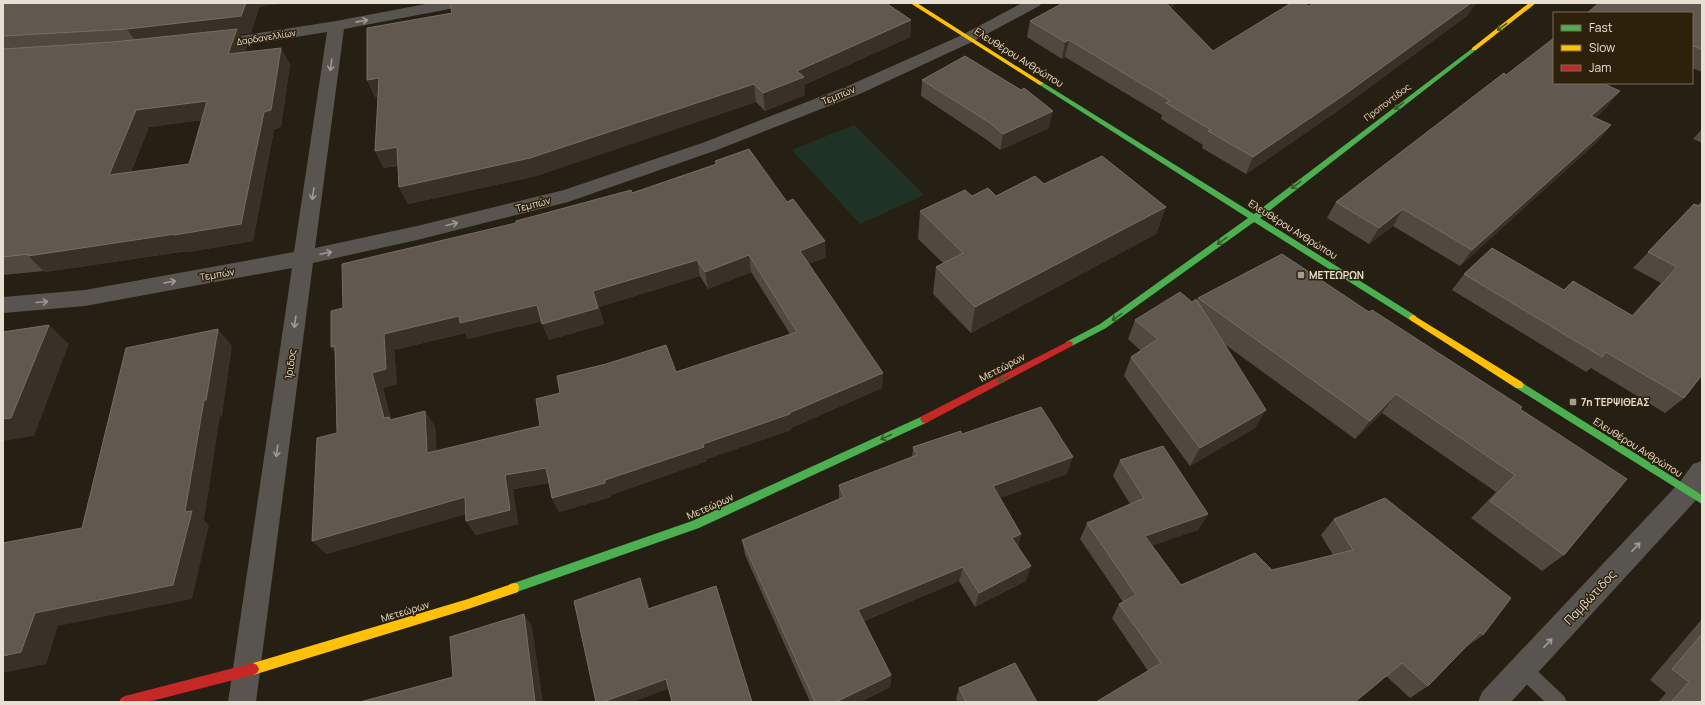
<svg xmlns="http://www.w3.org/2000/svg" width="1705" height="705" font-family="Manrope,sans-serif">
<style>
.green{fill:#1e3325}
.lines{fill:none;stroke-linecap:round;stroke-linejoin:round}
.lane{fill:#585550;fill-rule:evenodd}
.street{fill:#585550;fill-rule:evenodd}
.fast{fill:#4caf50;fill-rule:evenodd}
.slow{fill:#ffc107;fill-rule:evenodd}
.jam{fill:#c62828;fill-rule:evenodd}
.wall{fill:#51483f;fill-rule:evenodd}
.shaded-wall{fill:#393127}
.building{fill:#61594f;stroke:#766e63;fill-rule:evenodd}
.oneway{stroke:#a09a91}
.oneway2{stroke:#3a5a27}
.poi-dot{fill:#a39c8f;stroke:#2e210b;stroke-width:1.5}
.labels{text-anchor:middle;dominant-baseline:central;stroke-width:3;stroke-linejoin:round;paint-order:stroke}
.far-street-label{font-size:9px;fill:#e7dfd2;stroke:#2e210b}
.street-label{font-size:10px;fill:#e7dfd2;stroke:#2e210b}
.poi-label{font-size:10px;font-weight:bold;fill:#e7dfd2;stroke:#2e210b;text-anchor:start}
.near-street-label{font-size:12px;fill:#e7dfd2;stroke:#2e210b}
</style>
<rect width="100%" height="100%" fill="#261f13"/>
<path class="green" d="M854,125L924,195L860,224L792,150Z"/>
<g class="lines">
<path class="lane" d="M1523,660L1529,663L1564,696L1567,702H1545L1517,675L1514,669L1517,663Z"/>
<g class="street">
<path d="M431,3H463L460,6L455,8L344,29L315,248L417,226L564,190L705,142L850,85L962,35L1022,3H1042L1039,6L974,41L862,93L717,150L568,202L417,240L313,263L256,702H228L292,268L85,306L3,313V297L85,290L294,252L327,32L214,50L208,48L206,45L208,42L214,40L336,21Z"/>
<path d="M1702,461V491L1697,499L1511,702H1478L1482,692L1679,483L1693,464Z"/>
</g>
<g class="fast">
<path d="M1474,47L1477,49L1476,50L1260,218L1416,316L1417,318L1416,320H1410L1254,222L1106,328L1072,346H1066L1065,344L1066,342L1100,324L1248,218L1038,84V82H1042L1254,214Z"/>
<path d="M1519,381L1702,495V504L1516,388L1514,385L1516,382Z"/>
<path d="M925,415L928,416L930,419L928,422L699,528L514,593L510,592L509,588L510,584L514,583L692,521Z"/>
</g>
<g class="slow">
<path d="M910,3H917L1043,83L1040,85L1038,84Z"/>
<path d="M1529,3H1536L1476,50H1472V48Z"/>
<path d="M1413,315L1522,382L1524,385L1522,388H1516L1410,320L1409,318L1410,316Z"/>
<path d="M514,583L518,584L519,588L518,592L468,609L253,675L249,673L247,669L249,665L253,663L468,599Z"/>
</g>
<g class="jam">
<path d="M1069,341L1072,342L1073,344L1072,346L928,422L925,423L922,422L920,419L922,416Z"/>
<path d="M253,663L257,665L259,669L257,673L253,675L148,702H119L121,698L125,696Z"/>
</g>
</g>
<g class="wall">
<path d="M3,3L259,7L251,33L240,34L247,46L245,52L290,64L281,127L274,129L253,241L188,252L187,251L45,272L44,271L3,275ZM202,120L189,164L131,172L149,127Z"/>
<path d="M1063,3H1178L1170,8L1213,51L1309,6L1472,8L1468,15L1336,112L1246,174L1202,148L1203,145L1161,119L1162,115L1065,57L1062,59L1027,37L1030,21Z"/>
<path d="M1702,3V72L1692,68V13Z"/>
<path d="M452,13L911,20L910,37L804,85L805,95L765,111L756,102L536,176L408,204L399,187L398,166L384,168L375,151L378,97H375L367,80Z"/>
<path d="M1506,75L1609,86L1607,107L1595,118L1611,125L1598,141L1460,266L1393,226L1369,244L1327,218L1336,202Z"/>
<path d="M922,80L1049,128L1000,150L987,140L921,96Z"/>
<path d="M1702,129V143L1693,139Z"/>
<path d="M715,161L826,257L809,264L882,388L791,428V430L707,459V461L611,495V497L559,512L552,498L549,483L513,489L518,524L476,535L466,521L465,514L326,554L337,433L335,353L331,347L343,308L516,223L632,193L715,164ZM751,272L790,334L676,372L540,426L436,451L435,426L391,419L383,388L397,384L394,350L465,333L468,339L542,321L549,340L604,324L599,307L700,276L708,289Z"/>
<path d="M1044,184L1166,207L1156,234L971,333L933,294L936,267L943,263L918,239L920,211L972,196H996Z"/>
<path d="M1702,201V375L1684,398L1665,413L1591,368L1586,372L1452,290L1464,274L1564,290L1632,315L1661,283L1633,268L1694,204L1698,205Z"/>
<path d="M1198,298L1369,312L1520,409L1564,555L1542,571L1471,518L1496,492L1382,413L1355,439L1223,343L1255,428L1190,466L1124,376L1131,357L1141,351L1128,339L1135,320L1192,302L1197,301Z"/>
<path d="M962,434L1067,474L1000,498L1021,534L1018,546L1026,581L975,607L959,581L864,621L891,675L890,687L860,702H810L745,555L742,540L839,499V485L912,457L913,447Z"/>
<path d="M1120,460L1208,514L1198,530L1152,545L1181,585L1272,570L1333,555L1321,535L1334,519L1483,635L1466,647L1428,686L1410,698L1386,676L1148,671L1112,618L1119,604L1123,602L1080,539L1087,523L1130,504L1113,476Z"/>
<path d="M1702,619V702H1658L1666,693L1650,680Z"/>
<path d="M959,688L1037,702H958L956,699Z"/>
</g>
<g class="shaded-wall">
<path d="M246,3H286L259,7L251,33L240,34L247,46L238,71L139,46L127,29Z"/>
<path d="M1160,3H1178L1157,15Z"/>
<path d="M1470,3H1478L1472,8L1468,15L1336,112L1246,174L1253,157Z"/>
<path d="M911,20L910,37L804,85L805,95L765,111L763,93L797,71Z"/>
<path d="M1069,40L1065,57L1062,59L1065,42Z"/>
<path d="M281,48L290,64L281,127L274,129L253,241L188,252L187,251L45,272L28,256L175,234L264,112Z"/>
<path d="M379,78L387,95L375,97L367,80Z"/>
<path d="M1605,83H1612L1592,100Z"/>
<path d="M754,84L756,102L536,176L408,204L399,187Z"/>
<path d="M1620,91L1607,107L1579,132L1591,116Z"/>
<path d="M207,101L219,118L149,127L123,192L109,175L136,110Z"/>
<path d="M1053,111L1049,128L1000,150L1003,134Z"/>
<path d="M1611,125L1598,141L1460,266L1472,250Z"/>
<path d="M397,147L406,164L384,168L375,151Z"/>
<path d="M1166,207L1156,234L971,333L975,307Z"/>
<path d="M1403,209L1393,226L1369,244L1379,228Z"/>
<path d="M825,241L826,257L802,267L800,251Z"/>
<path d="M749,255L751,272L708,289L705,272Z"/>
<path d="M697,260L700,276L599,307L604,324L549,340L542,324L593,291Z"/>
<path d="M537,305L544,321L468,339L465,333L394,350L397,384L383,388L391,420L384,418L372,373L384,334L459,316Z"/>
<path d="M49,325L69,344L34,436L3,441V419Z"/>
<path d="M218,329L232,346L222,416H220L204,521L209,525L192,599L58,626L46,664L3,673V656L35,613L204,400Z"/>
<path d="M335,346L342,363L331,347Z"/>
<path d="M883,373L882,388L791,428V430L707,459V461L611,495V497L559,512L552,498L605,480L703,444L789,413Z"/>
<path d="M1396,394L1382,413L1355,439L1370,421Z"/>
<path d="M1266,410L1255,428L1190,466L1200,448Z"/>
<path d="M425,411L435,426L438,468L427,453Z"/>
<path d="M1073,457L1067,474L989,502L993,486Z"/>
<path d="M546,468L553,482L513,489L518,524L476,535L466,521L505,475Z"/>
<path d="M465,497L474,512L326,554L312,541Z"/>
<path d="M1208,514L1198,530L1137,551L1145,536Z"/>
<path d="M1021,534L1017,549L1012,538Z"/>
<path d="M1031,566L1026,581L975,607L979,593Z"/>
<path d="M963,567L959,581L858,623V610Z"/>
<path d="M640,578L644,589L653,620L648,609Z"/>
<path d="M524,614L532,626L543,702H535Z"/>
<path d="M891,675L890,687L860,702H836Z"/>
<path d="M666,679L670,688L633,702H603Z"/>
</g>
<g class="building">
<path d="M3,3H246L241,16L127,29L3,36Z"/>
<path d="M450,3H886L911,20L797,71L804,77L763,93L754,84L530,158L399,187L397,147L375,151L379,78L367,80V28L452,13Z"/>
<path d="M1063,3H1166L1213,51L1291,3H1303L1309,6L1314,3H1471L1344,95L1253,157L1208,131L1211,130L1166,103L1170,101L1069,40L1065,42L1030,21Z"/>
<path d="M1599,3H1702V50L1694,46L1692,48V13H1587Z"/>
<path d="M237,29L228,54L281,48L271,110L264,112L241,224L174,235L175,234L28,256L29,254L3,257V49L113,42ZM207,101L189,164L109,175L136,110Z"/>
<path d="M1554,38V83H1605L1604,84L1620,91L1591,116L1611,125L1472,250L1403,209L1379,228L1336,202L1504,73L1506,75Z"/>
<path d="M965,56L1021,90L1024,88L1053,111L1003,134L990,123L922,80Z"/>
<path d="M749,149L787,202L793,199L825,241L800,251L883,373L789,413L790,414L703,444L704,447L605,480V483L552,498L546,468L505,475L510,510L466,521L465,497L312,541L317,438L337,433L335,346L331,347V311L343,308L342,264L516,223V221L631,190L632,193L717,164L715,161ZM749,255L797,332L676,372L666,345L606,364L557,376L560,393L536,399L540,426L427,453L425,411L390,420L389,417L384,418L372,373L386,369L384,334L459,316L460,323L537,305L542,324L598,308L593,291L697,260L705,272Z"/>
<path d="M1102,156L1166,207L975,307L936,267L963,253L920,211L965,190L972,196L988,188L996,196L1035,176L1044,184Z"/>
<path d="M1702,202V375L1684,398L1606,352L1602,357L1464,274L1492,248L1564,290L1573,281L1633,316L1677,267L1648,252L1694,204L1699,206Z"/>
<path d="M1282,254L1369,312L1372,310L1522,407L1520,409L1627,479L1564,555L1490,501L1515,475L1396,394L1370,421L1198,298Z"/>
<path d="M1180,292L1192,302L1196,299L1266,410L1200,448L1131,357L1158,339L1135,320Z"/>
<path d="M49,325L11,418L3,419V332Z"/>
<path d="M218,329L206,400H204L185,512L192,511L173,585L35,613L21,652L3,656V543L82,528L126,348Z"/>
<path d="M1041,407L1073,457L993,486L1021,534L1012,538L1031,566L979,593L963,567L858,610L891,675L836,702H815L742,540L844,497L839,485L917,455L913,447L961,431L962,434Z"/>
<path d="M1163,446L1208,514L1145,536L1181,585L1255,553L1272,570L1353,550L1334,519L1385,498L1511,598L1483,635L1480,632L1428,686L1402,663L1355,702H1096L1161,663L1119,604L1136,595L1087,523L1144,498L1120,460Z"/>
<path d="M640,578L648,609L716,586L752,702H672L666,679L603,702H596L574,601Z"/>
<path d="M524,614L535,702H360L453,677L450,637Z"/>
<path d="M1702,634V702H1671L1689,682L1672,669Z"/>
<path d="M1015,663L1037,702H966L959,688Z"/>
</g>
<defs><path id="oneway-shaft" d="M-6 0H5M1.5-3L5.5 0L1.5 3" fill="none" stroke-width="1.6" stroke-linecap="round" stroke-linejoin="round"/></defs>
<g class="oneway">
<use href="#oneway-shaft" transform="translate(362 21) rotate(-11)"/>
<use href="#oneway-shaft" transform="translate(331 65) rotate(98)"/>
<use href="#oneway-shaft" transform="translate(313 194) rotate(98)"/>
<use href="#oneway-shaft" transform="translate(452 224) rotate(-14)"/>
<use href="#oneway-shaft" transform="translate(326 253) rotate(-12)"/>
<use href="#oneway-shaft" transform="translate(170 282) rotate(-10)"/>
<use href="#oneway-shaft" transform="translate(42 302) rotate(-5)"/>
<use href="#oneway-shaft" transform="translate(295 322) rotate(98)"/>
<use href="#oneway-shaft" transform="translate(277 451) rotate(98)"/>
<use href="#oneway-shaft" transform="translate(1636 547) rotate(-47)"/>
<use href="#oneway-shaft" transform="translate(1548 643) rotate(-47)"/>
</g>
<g class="oneway2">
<use href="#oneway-shaft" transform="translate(1502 27) rotate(143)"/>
<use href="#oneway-shaft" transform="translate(1399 106) rotate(143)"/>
<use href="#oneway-shaft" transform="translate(1296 185) rotate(143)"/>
<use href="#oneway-shaft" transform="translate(1222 241) rotate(144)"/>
<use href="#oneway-shaft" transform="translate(1117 317) rotate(144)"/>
<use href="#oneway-shaft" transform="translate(1003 379) rotate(152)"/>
<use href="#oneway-shaft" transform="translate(886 437) rotate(155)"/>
</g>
<g class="poi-dot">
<rect x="1297" y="271" width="8" height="8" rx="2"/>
<rect x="1569" y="398" width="8" height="8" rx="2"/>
</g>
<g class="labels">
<g class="far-street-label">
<text transform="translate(266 37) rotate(-9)">Δαρδανελλίων</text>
<text transform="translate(1387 102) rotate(-37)">Προποντίδος</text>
</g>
<g class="street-label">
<text transform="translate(1019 57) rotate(32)">Ελευθέρου Ανθρώπου</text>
<text transform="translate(838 95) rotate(-22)">Τεμπών</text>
<text transform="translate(533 204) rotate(-14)">Τεμπών</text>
<text transform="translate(1293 229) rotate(32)">Ελευθέρου Ανθρώπου</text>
<text transform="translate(217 274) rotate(-10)">Τεμπών</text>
<text transform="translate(290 364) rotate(-82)">Ίριδος</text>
<text transform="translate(1002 367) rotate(-28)">Μετεώρων</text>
<text transform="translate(1638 447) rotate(32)">Ελευθέρου Ανθρώπου</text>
<text transform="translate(710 506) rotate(-24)">Μετεώρων</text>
<text transform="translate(405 611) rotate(-17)">Μετεώρων</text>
</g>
<g class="poi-label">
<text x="1309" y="275">ΜΕΤΕΩΡΩΝ</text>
<text x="1581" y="402">7η ΤΕΡΨΙΘΕΑΣ</text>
</g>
<g class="near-street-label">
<text transform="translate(1590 597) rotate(-47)">Παμβώτιδος</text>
</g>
</g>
<rect width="1705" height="705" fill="none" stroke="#e7dfd2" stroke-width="8"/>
<rect x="1553" y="12" width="140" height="72" fill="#2e210b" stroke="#786d5b"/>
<rect x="1561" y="25" width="20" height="6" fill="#4caf50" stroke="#786d5b"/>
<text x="1589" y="32" font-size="12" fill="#e7dfd2">Fast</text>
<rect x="1561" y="45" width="20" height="6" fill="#ffc107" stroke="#786d5b"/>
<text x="1589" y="52" font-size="12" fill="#e7dfd2">Slow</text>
<rect x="1561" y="65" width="20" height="6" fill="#c62828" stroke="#786d5b"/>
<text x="1589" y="72" font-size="12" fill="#e7dfd2">Jam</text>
</svg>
